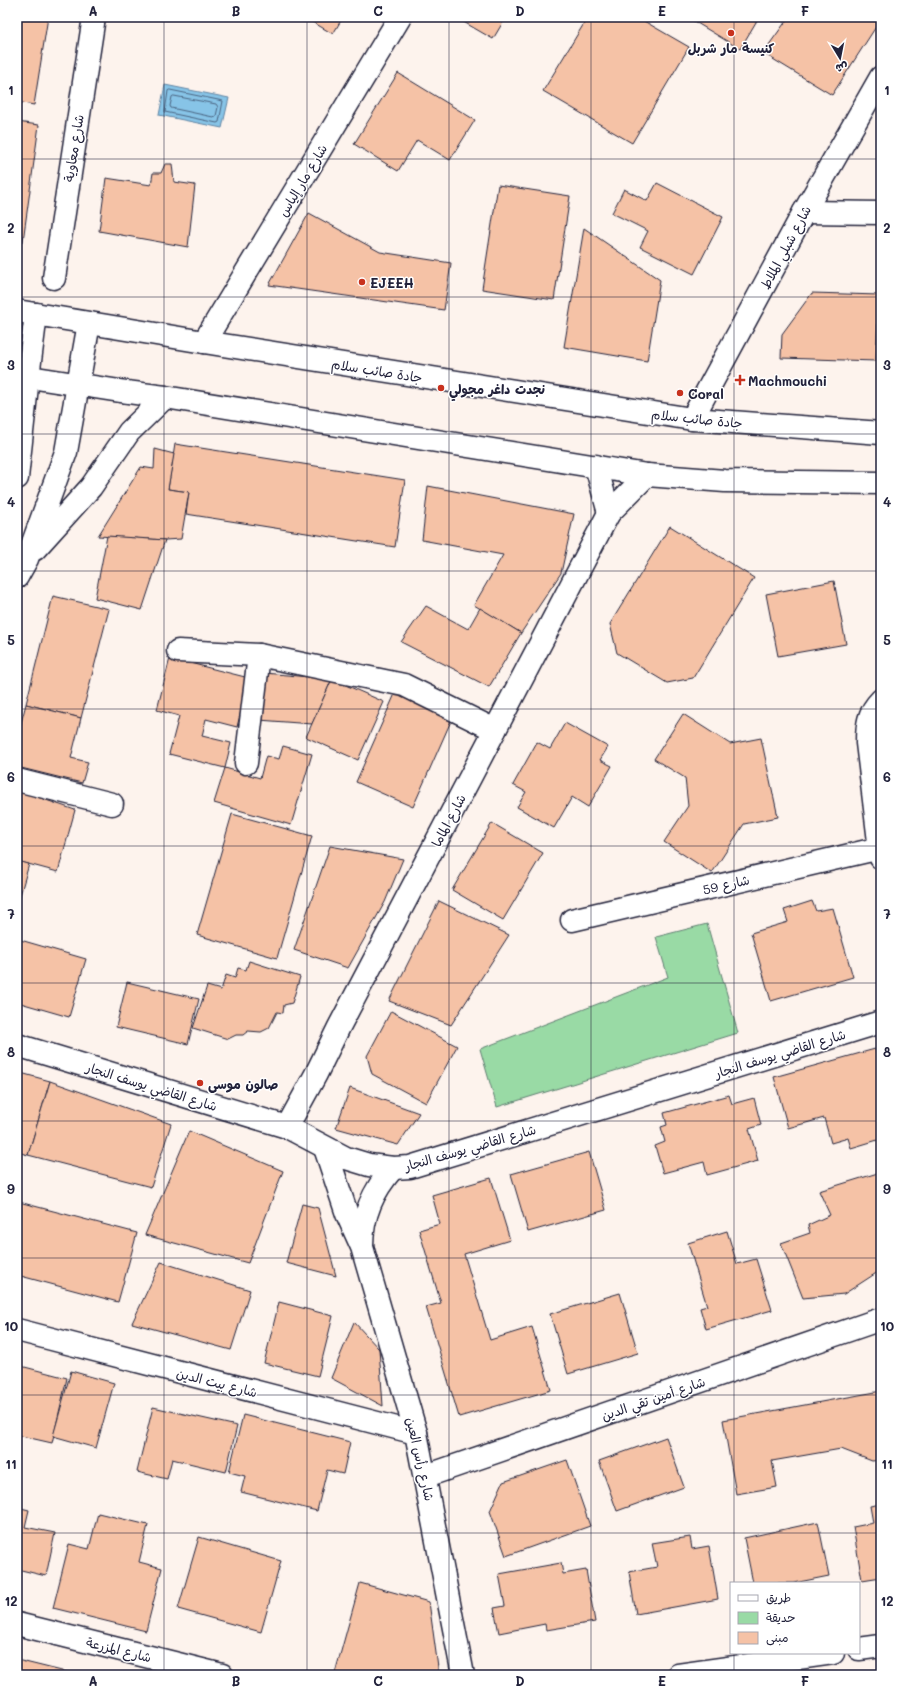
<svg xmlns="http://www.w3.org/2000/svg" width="898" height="1692" font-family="Mali,'Playpen Sans Arabic',sans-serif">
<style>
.green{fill:#99daa5;stroke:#5e7e70}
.water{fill:#87c4e7;stroke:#5f83a2}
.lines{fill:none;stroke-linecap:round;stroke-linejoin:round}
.shore{stroke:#4a6380;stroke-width:1}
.building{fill:#f5c2a6;stroke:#22223b}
.street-casing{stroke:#22223b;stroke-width:25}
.highway-casing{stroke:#22223b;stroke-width:25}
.street{stroke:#fff;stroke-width:22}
.highway{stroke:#fff;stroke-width:22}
.grid{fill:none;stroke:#22223b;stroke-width:1;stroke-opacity:0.55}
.poi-dot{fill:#c8321e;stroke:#fff;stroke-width:1.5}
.labels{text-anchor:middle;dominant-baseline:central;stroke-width:3;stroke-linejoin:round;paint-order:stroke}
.poi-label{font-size:13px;font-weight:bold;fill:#22223b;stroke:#fff;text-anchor:start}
.street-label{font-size:13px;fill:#22223b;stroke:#fff}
.neatline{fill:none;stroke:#22223b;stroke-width:1.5}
.grid-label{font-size:13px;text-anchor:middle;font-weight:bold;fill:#22223b}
</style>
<rect width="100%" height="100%" fill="#fdf3ed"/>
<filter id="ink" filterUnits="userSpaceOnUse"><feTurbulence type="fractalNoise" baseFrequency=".025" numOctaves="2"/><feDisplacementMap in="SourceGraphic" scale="8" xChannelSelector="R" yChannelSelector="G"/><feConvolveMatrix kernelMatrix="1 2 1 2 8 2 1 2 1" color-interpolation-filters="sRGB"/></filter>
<g filter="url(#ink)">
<path class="green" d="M707,924L738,1033L497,1107L480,1049L668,977L656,937Z"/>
<path class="water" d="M165,85L229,98L222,128L159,115Z"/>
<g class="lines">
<g class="shore">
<path d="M170,90L223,101L219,122L217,123L165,112L168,91Z"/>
<path d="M174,96L216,104L218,107L216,116L213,117L171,108L170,106L172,97Z"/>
</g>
</g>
<g class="building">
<path d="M17,17H48L34,105L17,102Z"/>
<path d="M304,17H343L333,34Z"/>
<path d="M455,17H506L493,39Z"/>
<path d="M588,17H637L689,47L632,143L543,91Z"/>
<path d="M687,17H759L740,49Z"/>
<path d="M789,17H881V19L832,95L763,53Z"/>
<path d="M398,73L475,120L450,160L417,140L398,171L354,144Z"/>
<path d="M17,122L39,125L23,241H17Z"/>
<path d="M165,164H172L174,182L195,185L188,247L99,231L106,178L151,185L153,173H161Z"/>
<path d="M657,183L723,217L694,274L640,247L648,231L612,213L624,189L647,201Z"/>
<path d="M498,185L570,196L554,300L482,289Z"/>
<path d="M309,213L380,252L451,263L444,310L269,285Z"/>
<path d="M584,228L660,280L647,361L564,347Z"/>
<path d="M812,293L879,295L876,361L781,358L782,334Z"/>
<path d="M175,444L405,480L395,547L186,514L189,492L168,489Z"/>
<path d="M155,449L174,454L168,489L189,492L181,539L165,540L98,536L141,467L154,469Z"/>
<path d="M428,486L574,514L561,573L521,633L474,605L503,555L422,540Z"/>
<path d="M670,526L754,578L693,678L667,683L617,653L610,624Z"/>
<path d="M107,536L165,540L142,610L95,598Z"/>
<path d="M834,581L846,644L778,656L766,594Z"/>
<path d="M53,596L109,609L81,718L26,704Z"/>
<path d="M426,606L468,629L480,608L521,633L489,687L401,642Z"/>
<path d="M170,658L249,678L237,727L206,719L202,736L231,743L225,768L169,754L179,716L157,710Z"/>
<path d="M264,673L332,679L312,724L259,720Z"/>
<path d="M332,679L384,702L358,760L306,737Z"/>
<path d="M398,687L455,712L413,807L356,782Z"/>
<path d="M26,704L81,718L71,758L88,762L82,783L17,767V738Z"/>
<path d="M683,714L730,744L761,738L778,817L744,824L712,873L664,842L688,806L685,778L654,759Z"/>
<path d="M565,723L608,747L600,760L612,766L588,807L572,797L554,828L517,807L526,792L513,785L537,742L550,749Z"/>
<path d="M283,746L312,754L291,825L214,803L225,768L260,778L266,756L279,759Z"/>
<path d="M17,790L75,810L58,872L17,861Z"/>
<path d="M232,814L312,836L277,958L197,935Z"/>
<path d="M492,823L543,853L503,920L452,890Z"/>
<path d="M330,846L403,859L385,902L348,968L294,950Z"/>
<path d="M17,861L29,864L17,906Z"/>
<path d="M439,901L509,935L451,1025L389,1001Z"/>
<path d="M812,901L816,911L833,908L853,977L771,1001L751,933L788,922L784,910Z"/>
<path d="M17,939L86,959L69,1017L17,1002Z"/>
<path d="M249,961L300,977L292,1003L284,1005L283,1013L277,1012L269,1028L261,1032L248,1031L243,1035H236L228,1039L193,1028L207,986L221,990L226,975L235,978L238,968L246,970Z"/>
<path d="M127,982L199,999L188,1044L116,1027Z"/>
<path d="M391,1011L457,1046L426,1103L372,1074L367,1056Z"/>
<path d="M875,1049L881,1069V1139L851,1148L848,1138L831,1143L824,1118L788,1128L774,1077Z"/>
<path d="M17,1072L50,1081L28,1155L17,1152Z"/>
<path d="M50,1081L171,1124L151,1187L28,1155Z"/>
<path d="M350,1088L419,1113L398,1145L336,1128Z"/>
<path d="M729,1095L732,1104L754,1098L761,1125L749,1129L758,1161L707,1175L704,1162L663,1173L655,1146L665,1142L661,1127L667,1125L664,1113Z"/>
<path d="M189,1131L283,1171L248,1263L145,1235Z"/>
<path d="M589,1152L606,1210L528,1232L511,1174Z"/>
<path d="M881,1172V1270L844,1294L803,1298L781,1243L810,1233L808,1225L830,1215L819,1191Z"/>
<path d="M491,1178L510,1240L464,1254L490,1340L532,1327L551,1390L459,1417L426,1307L441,1303L419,1230L440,1224L432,1195Z"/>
<path d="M19,1202L137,1233L118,1302L17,1275V1211Z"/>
<path d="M302,1204L318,1208L336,1276L286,1263Z"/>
<path d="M727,1231L737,1264L756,1259L772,1310L706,1329L700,1308L707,1306L688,1243Z"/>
<path d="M161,1262L250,1290L231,1350L132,1323Z"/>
<path d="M620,1293L638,1353L568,1374L550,1314Z"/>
<path d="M279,1302L333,1316L318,1376L264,1363Z"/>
<path d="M354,1322L379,1349L383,1406L331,1378Z"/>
<path d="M17,1365L67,1378L52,1443L17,1435Z"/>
<path d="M71,1371L114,1383L96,1448L53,1436Z"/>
<path d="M881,1391V1460L872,1461L841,1449L772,1461L777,1487L736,1494L723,1420Z"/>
<path d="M153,1407L237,1426L226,1472L172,1459L167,1479L137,1472Z"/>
<path d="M243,1415L350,1442L343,1474L327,1470L317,1511L241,1492L245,1476L229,1472Z"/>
<path d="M666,1437L684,1487L617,1511L599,1461Z"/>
<path d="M567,1460L590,1526L506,1556L490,1511L503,1482Z"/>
<path d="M881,1504V1577L862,1580L853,1527L873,1523L870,1506Z"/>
<path d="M17,1507L29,1510L25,1527L55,1533L46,1576L17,1569Z"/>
<path d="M98,1513L148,1525L139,1562L162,1568L146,1631L53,1608L69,1544L89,1549Z"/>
<path d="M818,1522L829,1576L794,1583H753L744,1538Z"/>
<path d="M199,1537L281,1561L261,1632L178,1609Z"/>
<path d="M690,1537L692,1549L709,1546L718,1599L636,1614L629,1572L657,1567L652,1543Z"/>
<path d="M561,1563L563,1574L586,1570L595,1622L546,1630L545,1624L499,1633L494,1608L505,1606L499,1574Z"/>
<path d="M360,1583L429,1602L439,1675H336L335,1673Z"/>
<path d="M17,1660L78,1675H17Z"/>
</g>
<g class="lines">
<g class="street-casing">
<g id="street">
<path d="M804,212L881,213"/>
<path d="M54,278L94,17"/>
<path d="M204,342L400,17"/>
<path d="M692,419L804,212L881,77"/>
<path d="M596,466L609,513"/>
<path d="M178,651L259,655L404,685L495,730"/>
<path d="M881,700C868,713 867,725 867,743L881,858"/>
<path d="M246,763L259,655"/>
<path d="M17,780L112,804"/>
<path d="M572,920L880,848"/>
<path d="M17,1045L287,1127L346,1158L369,1165L393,1168L410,1167L881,1022"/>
<path d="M287,1127L316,1074L339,1027L609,513L647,475"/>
<path d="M325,1148L347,1214L362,1247L416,1433L463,1675"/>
<path d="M362,1246C362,1215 373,1191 393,1168"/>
<path d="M17,1330L416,1433"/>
<path d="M426,1476L881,1319"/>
<path d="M17,1624L222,1675"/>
<path d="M859,1649L881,1646"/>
<path d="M678,1675L833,1653"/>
</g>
</g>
<g class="highway-casing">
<g id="highway">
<path d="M17,311L204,342L692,419L881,433"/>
<path d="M17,375L120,391L165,397L647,475L725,481L881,483"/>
<path d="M17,478L28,377L36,314"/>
<path d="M35,549L91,487L129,432L165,397"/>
<path d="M17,577L27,559L66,452L89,323"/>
</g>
</g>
<use href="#street" class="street"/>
<use href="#highway" class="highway"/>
</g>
</g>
<path class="grid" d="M164,17V1675M307,17V1675M449,17V1675M591,17V1675M734,17V1583M17,159H881M17,297H881M17,434H881M17,571H881M17,709H881M17,846H881M17,983H881M17,1121H881M17,1258H881M17,1395H881M17,1533H881M734,1653V1675"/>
<g class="poi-dot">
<circle cx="731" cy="33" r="4"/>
<circle cx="362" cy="282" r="4"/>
<path d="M738 374h4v4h4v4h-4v4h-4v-4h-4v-4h4z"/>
<circle cx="441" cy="388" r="4"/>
<circle cx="680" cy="393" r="4"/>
<circle cx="200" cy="1083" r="4"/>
</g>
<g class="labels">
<g class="poi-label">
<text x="731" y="47" text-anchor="middle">كنيسة مار شربل</text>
<text x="370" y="282">EJEEH</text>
<text x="748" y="380">Machmouchi</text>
<text x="449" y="388">نجدت داغر مجولي</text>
<text x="688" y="393">Coral</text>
<text x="208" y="1083">صالون موسى</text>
</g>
<g class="street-label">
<text transform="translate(73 148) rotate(-81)">شارع معاوية</text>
<text transform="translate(302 180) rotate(-59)">شارع مار إلياس</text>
<text transform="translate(785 247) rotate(-62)">شارع شبلي الملاط</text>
<text transform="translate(377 370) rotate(9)">جادة صائب سلام</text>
<text transform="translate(697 418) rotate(6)">جادة صائب سلام</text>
<text transform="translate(448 820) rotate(-62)">شارع الماما</text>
<text transform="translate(726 884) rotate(-13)">شارع 59</text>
<text transform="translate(780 1053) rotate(-17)">شارع القاضي يوسف النجار</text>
<text transform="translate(152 1086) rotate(17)">شارع القاضي يوسف النجار</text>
<text transform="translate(470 1147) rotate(-16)">شارع القاضي يوسف النجار</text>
<text transform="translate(217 1382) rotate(14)">شارع بيت الدين</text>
<text transform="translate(653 1398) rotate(-19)">شارع أمين تقي الدين</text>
<text transform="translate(421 1459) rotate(77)">شارع رأس العين</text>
<text transform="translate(119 1649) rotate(14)">شارع المزرعة</text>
</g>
</g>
<rect width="898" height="1692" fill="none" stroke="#fff" stroke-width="44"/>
<rect x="730" y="1582" width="130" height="72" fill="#ffffff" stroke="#a7a7b1"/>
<rect x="738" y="1595" width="20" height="6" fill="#ffffff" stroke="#a7a7b1"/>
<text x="766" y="1602" font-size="12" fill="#22223b">طريق</text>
<rect x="738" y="1612" width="20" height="12" fill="#99daa5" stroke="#a7a7b1"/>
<text x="766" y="1622" font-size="12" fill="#22223b">حديقة</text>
<rect x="738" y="1632" width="20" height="12" fill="#f5c2a6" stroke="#a7a7b1"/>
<text x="766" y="1642" font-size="12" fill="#22223b">مبنى</text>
<g transform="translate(840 58) rotate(170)" stroke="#ffffff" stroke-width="3" paint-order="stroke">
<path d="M0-3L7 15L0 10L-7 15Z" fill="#22223b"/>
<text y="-6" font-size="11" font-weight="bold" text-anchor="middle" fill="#22223b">ش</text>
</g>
<rect x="22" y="22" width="854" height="1648" class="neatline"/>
<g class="grid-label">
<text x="93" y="16">A</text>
<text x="236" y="16">B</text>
<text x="378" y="16">C</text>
<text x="520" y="16">D</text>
<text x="662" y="16">E</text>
<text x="805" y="16">F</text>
<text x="11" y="95">1</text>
<text x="887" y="95">1</text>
<text x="11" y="233">2</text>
<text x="887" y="233">2</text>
<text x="11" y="370">3</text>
<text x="887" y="370">3</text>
<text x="11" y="507">4</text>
<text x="887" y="507">4</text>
<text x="11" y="645">5</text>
<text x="887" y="645">5</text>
<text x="11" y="782">6</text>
<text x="887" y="782">6</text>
<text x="11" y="919">7</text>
<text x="887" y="919">7</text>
<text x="11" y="1057">8</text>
<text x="887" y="1057">8</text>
<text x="11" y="1194">9</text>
<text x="887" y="1194">9</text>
<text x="11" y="1331">10</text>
<text x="887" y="1331">10</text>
<text x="11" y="1469">11</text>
<text x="887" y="1469">11</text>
<text x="11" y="1606">12</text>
<text x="887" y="1606">12</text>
<text x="93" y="1686">A</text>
<text x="236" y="1686">B</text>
<text x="378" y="1686">C</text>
<text x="520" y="1686">D</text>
<text x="662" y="1686">E</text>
<text x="805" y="1686">F</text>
</g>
</svg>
